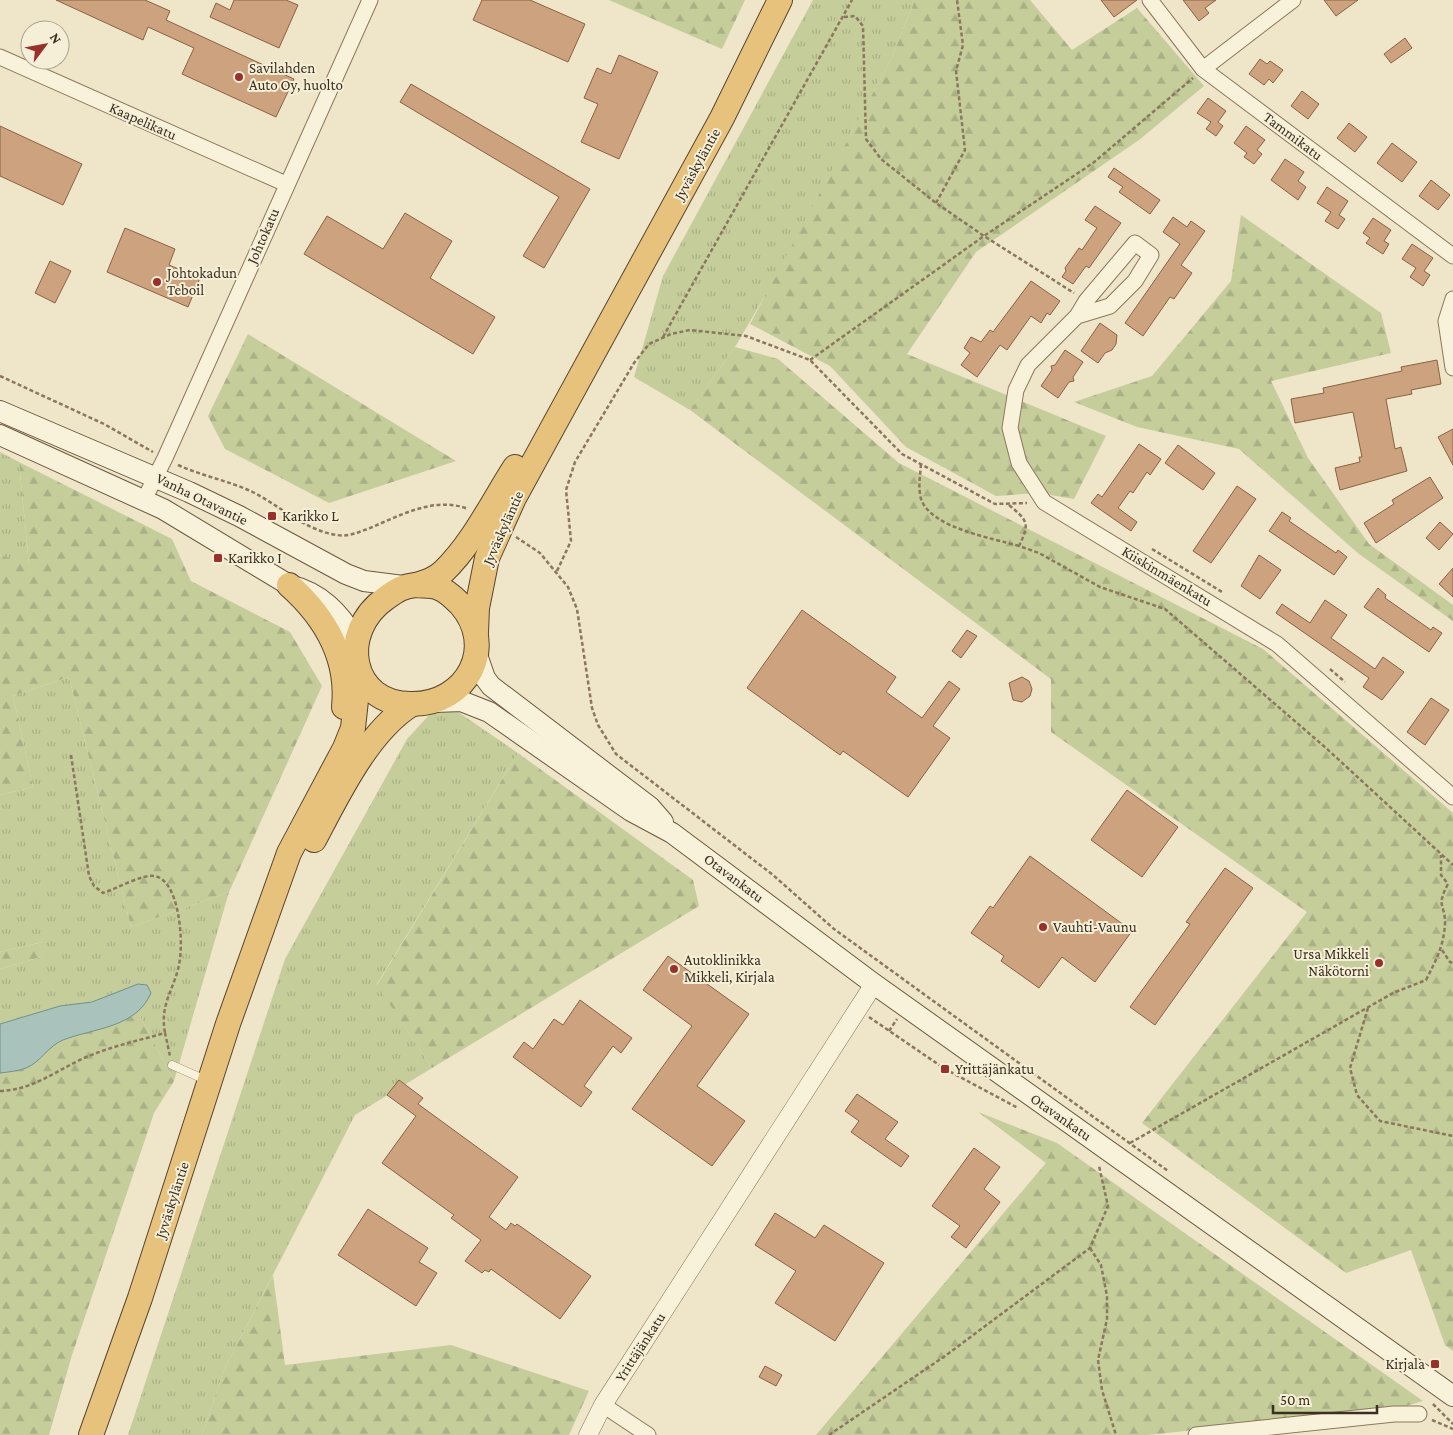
<svg xmlns="http://www.w3.org/2000/svg" width="1453" height="1435" font-family="'Crimson Pro',serif">
<style>
.grass{fill:url(#grass-tufts)}
.forest{fill:url(#forest-firs)}
.water{fill:#a9c3bc;stroke:#6f928b}
.building{fill:#cda27e;stroke:#8a6242}
.lines{fill:none;stroke-linecap:round;stroke-linejoin:round}
.service-casing{stroke:#8b775c;stroke-width:9}
.minor-casing{stroke:#8b775c;stroke-width:17}
.tertiary-casing{stroke:#8b775c;stroke-width:19}
.secondary-casing{stroke:#6d583f;stroke-width:22}
.trunk-casing{stroke:#594530;stroke-width:26}
.path{stroke:#8b775c;stroke-width:2.5;stroke-dasharray:4 2.5;stroke-linecap:butt}
.service{stroke:#f9f2db;stroke-width:8}
.minor{stroke:#f9f2db;stroke-width:15}
.tertiary{stroke:#f9f2db;stroke-width:18}
.secondary{stroke:#f9f2db;stroke-width:20}
.trunk{stroke:#e7c27c;stroke-width:24}
.poi-dot{fill:#9a302c;stroke:#f6efd7;stroke-width:2}
.labels{text-anchor:middle;dominant-baseline:central;stroke-width:4;stroke-linejoin:round;paint-order:stroke}
.poi-label{font-size:15px;fill:#3b2f20;stroke:#f6efd7;text-anchor:start}
.street-label{font-size:15px;fill:#3b2f20;stroke:#f6efd7}
</style>
<defs>
<pattern id="grass-tufts" width="24" height="20" patternUnits="userSpaceOnUse" patternTransform="scale(1.25)"><rect width="24" height="20" fill="#c5cd9b"/><path d="M3 7l-1-3M5 7V3M7 7l1-3M15 17l-1-3M17 17v-4M19 17l1-3" fill="none" stroke="#aab085"/></pattern>
<pattern id="forest-firs" width="22" height="20" patternUnits="userSpaceOnUse" patternTransform="scale(1.25)"><rect width="22" height="20" fill="#c5cd9b"/><path d="M5 1l3.5 6h-7zM16 11l3.5 6h-7z" fill="#aab085"/></pattern>
</defs>
<rect width="100%" height="100%" fill="#efe5c8"/>
<g class="grass">
<path d="M813,0H915L892,57L772,284L735,347L690,410L634,377L663,276Z"/>
<path d="M0,452L19,462L29,565L0,555Z"/>
<path d="M69,677L131,927L229,892L174,1081L137,1010L0,1054V969L41,957L42,942L0,952V795L33,787L13,696Z"/>
<path d="M442,701L518,753L377,984L432,1068L355,1115L224,1370L202,1435H128L285,959L407,739Z"/>
</g>
<g class="forest">
<path d="M609,0H745L722,49Z"/>
<path d="M915,0H1030L1072,50L1137,8L1204,86L1139,140L976,252L907,354L1106,436L1074,499L1038,493L996,496L906,447L830,366L750,324L892,57Z"/>
<path d="M1241,215L1381,313L1391,353L1271,381L1308,458L1369,544L1453,605V621L1359,554L1239,449L1137,427L1074,402L1152,376L1231,281Z"/>
<path d="M248,334L456,461L329,503L225,449L208,416Z"/>
<path d="M735,347L778,359L899,463L1263,649L1453,813V1351L1445,1345L1411,1250L1346,1273L1142,1123L1307,912L1051,732V679L690,410Z"/>
<path d="M19,462L172,539L191,581L290,632L322,686L229,892L131,927L69,677L13,696L33,787L0,795V555L29,564Z"/>
<path d="M518,753L693,880L699,906L432,1068L377,985Z"/>
<path d="M43,942L41,957L0,969V952Z"/>
<path d="M137,1010L174,1081L154,1113L72,1355L49,1435H0V1054Z"/>
<path d="M978,1112L1057,1143L1423,1401L1399,1408L1148,1435H816L1046,1163Z"/>
<path d="M273,1275L285,1365L451,1345L589,1391L569,1435H202L224,1370Z"/>
</g>
<path class="water" d="M138,984L147,985L151,993C136,1028 94,1028 63,1040C48,1046 41,1062 26,1068C19,1071 8,1072 0,1073V1024L60,1006L92,1002Z"/>
<g class="building">
<path d="M56,0H145L170,11L166,20L294,79L276,117L182,74L194,48L148,27L143,40Z"/>
<path d="M234,0H286L298,5L279,48L210,17L216,3L230,10Z"/>
<path d="M482,0H530L585,24L568,62L473,20Z"/>
<path d="M1101,0H1137L1114,17Z"/>
<path d="M1183,0H1216L1205,8L1209,13L1199,21Z"/>
<path d="M1324,0H1358L1336,16Z"/>
<path d="M1405,38L1412,48L1391,63L1384,54Z"/>
<path d="M619,55L658,72L619,159L581,142L598,104L584,98L597,68L611,74Z"/>
<path d="M1260,59L1267,64L1270,61L1283,70L1273,83L1269,79L1264,85L1249,74Z"/>
<path d="M411,84L590,189L544,268L523,256L559,197L400,102Z"/>
<path d="M1302,91L1319,104L1308,119L1291,106Z"/>
<path d="M1208,98L1226,111L1218,122L1223,126L1216,136L1206,129L1211,122L1197,113Z"/>
<path d="M1349,123L1367,137L1355,152L1337,138Z"/>
<path d="M0,126L82,164L63,205L0,176Z"/>
<path d="M1246,126L1265,140L1257,150L1262,154L1254,164L1244,157L1247,153L1234,143Z"/>
<path d="M1392,143L1417,162L1402,182L1377,163Z"/>
<path d="M1285,159L1304,172L1298,181L1306,187L1298,200L1271,180Z"/>
<path d="M1114,168L1160,200L1150,214L1119,192L1123,187L1108,177Z"/>
<path d="M1431,180L1450,195L1438,210L1419,196Z"/>
<path d="M1327,187L1348,201L1339,215L1345,219L1338,229L1325,221L1331,212L1317,203Z"/>
<path d="M1095,206L1121,223L1089,268L1086,266L1073,284L1062,277L1066,271L1065,268L1079,248L1082,250L1097,228L1085,220Z"/>
<path d="M405,213L452,241L430,278L495,317L473,354L304,254L327,216L383,249Z"/>
<path d="M1173,217L1187,227L1191,221L1205,231L1181,265L1192,273L1174,299L1170,297L1143,336L1125,323L1180,244L1163,232Z"/>
<path d="M1373,218L1391,230L1384,241L1389,244L1383,254L1366,243L1370,238L1363,233Z"/>
<path d="M125,228L175,249L169,265L200,278L188,307L107,272Z"/>
<path d="M1412,244L1433,258L1424,271L1430,275L1423,286L1410,277L1416,268L1402,259Z"/>
<path d="M50,261L71,271L55,303L35,293Z"/>
<path d="M1031,281L1060,301L1050,315L1047,313L1041,323L1031,316L1007,350L1000,345L977,377L961,365L970,353L964,348L971,337L981,342L990,330L993,332Z"/>
<path d="M1100,323L1117,335L1116,344L1112,350L1105,353L1098,363L1081,351Z"/>
<path d="M1065,350L1083,362L1073,377L1074,381L1069,382L1058,398L1041,386L1052,370L1051,366L1055,365Z"/>
<path d="M1437,360L1441,384L1411,390L1412,394L1386,399L1395,449L1401,447L1407,471L1340,490L1335,468L1360,462L1359,457H1362L1353,412L1295,423L1291,399L1324,393L1323,388L1402,371L1401,367Z"/>
<path d="M1453,429V465L1438,437Z"/>
<path d="M1139,444L1161,459L1150,475L1147,472L1133,493L1130,491L1118,508L1137,522L1131,531L1091,503L1098,494L1102,497Z"/>
<path d="M1178,445L1215,473L1203,490L1165,463Z"/>
<path d="M1430,477L1443,498L1376,543L1364,523L1394,504L1392,500Z"/>
<path d="M1237,486L1256,499L1211,563L1193,551Z"/>
<path d="M1282,512L1291,518L1289,521L1336,553L1338,550L1347,557L1334,575L1269,531Z"/>
<path d="M1440,522L1453,534L1439,550L1426,538Z"/>
<path d="M1259,555L1281,570L1260,599L1241,586Z"/>
<path d="M1453,568V597L1439,584Z"/>
<path d="M1378,588L1386,595L1385,598L1431,630L1433,627L1442,633L1429,652L1364,607Z"/>
<path d="M1325,600L1347,615L1331,638L1375,669L1383,657L1404,672L1382,700L1363,687L1369,678L1276,613L1282,604L1310,623Z"/>
<path d="M802,610L896,677L886,692L922,718L949,681L960,689L933,726L950,738L908,797L843,751L840,755L747,688Z"/>
<path d="M967,630L977,636L961,658L952,651Z"/>
<path d="M1022,677L1029,681L1032,689L1030,696L1022,702L1013,700L1009,683Z"/>
<path d="M1431,698L1449,710L1425,745L1407,732Z"/>
<path d="M1127,790L1178,827L1142,877L1091,840Z"/>
<path d="M1030,856L1132,931L1095,982L1062,957L1039,988L1001,961L1004,956L971,933L990,906L993,908Z"/>
<path d="M1225,868L1253,888L1155,1025L1130,1007L1190,924L1186,922Z"/>
<path d="M668,956L749,1014L697,1086L745,1121L712,1166L632,1109L692,1026L643,990Z"/>
<path d="M580,1000L632,1038L621,1053L613,1046L584,1086L592,1092L581,1107L513,1057L524,1042L533,1049L554,1019L563,1025Z"/>
<path d="M399,1080L423,1098L418,1104L518,1177L489,1217L506,1230L511,1223L515,1226L517,1224L591,1276L560,1319L491,1269L489,1272L485,1270L482,1273L465,1261L481,1240L451,1218L454,1215L382,1163L416,1116L387,1095Z"/>
<path d="M857,1094L898,1122L885,1139L909,1156L901,1167L851,1132L859,1121L845,1111Z"/>
<path d="M974,1148L1000,1167L984,1189L1000,1202L966,1248L951,1237L960,1226L932,1206Z"/>
<path d="M368,1209L428,1248L419,1262L437,1273L416,1306L338,1255Z"/>
<path d="M775,1213L815,1238L824,1225L884,1263L835,1341L775,1303L796,1271L755,1245Z"/>
<path d="M765,1366L782,1375L776,1386L759,1377Z"/>
</g>
<g class="lines">
<g class="service-casing">
<path id="service" d="M172,1065L208,1081"/>
</g>
<g class="minor-casing">
<g id="minor">
<path d="M1150,0L1203,69L1453,256"/>
<path d="M0,57L286,184"/>
<path d="M1203,69L1293,0"/>
<path d="M1453,299L1446,321L1453,368"/>
<path d="M1077,316L1086,301L1135,243L1151,255L1135,281L1110,306L1077,316L1028,365L1016,390L1010,428L1019,463L1044,502L1277,644L1453,797"/>
<path d="M144,500L165,458L370,0"/>
<path d="M603,1405L648,1435"/>
<path d="M1196,1435L1394,1414H1419"/>
</g>
</g>
<g class="tertiary-casing">
<path id="tertiary" d="M588,1435L603,1405L874,984"/>
</g>
<g class="secondary-casing">
<g id="secondary">
<path d="M0,411L189,492L239,516L346,574L364,581L403,586"/>
<path d="M0,435L163,509L289,585C321,593 339,612 356,640"/>
<path d="M476,652L485,678L491,686L650,807L663,822"/>
<path d="M435,702L461,701L489,712L631,811L672,833L874,984L1453,1396"/>
</g>
</g>
<g class="trunk-casing">
<g id="trunk">
<path d="M289,585C325,617 349,658 344,707"/>
<path d="M416,585C423,586 433,585 439,588C447,591 454,598 460,604C498,647 467,704 412,704C350,705 337,632 386,598C397,590 403,586 416,585Z"/>
<path d="M416,585C426,582 436,579 444,571C473,543 493,501 515,467"/>
<path d="M476,632L477,608L487,558L514,498L722,118L780,0"/>
<path d="M314,840C338,795 368,731 412,704"/>
<path d="M91,1435L140,1298L228,1024L289,853L345,748L353,728L359,672"/>
</g>
</g>
<g class="path">
<path d="M844,17L855,16L863,26L866,139L881,159L936,203L984,236L1074,293"/>
<path d="M936,203L965,150L956,71L963,45L957,0"/>
<path d="M663,337L852,0"/>
<path d="M810,360L984,236L1093,163L1193,78"/>
<path d="M0,376L104,424L153,452"/>
<path d="M921,464C920,476 918,488 921,499C931,528 992,538 1019,546"/>
<path d="M178,465C200,475 224,480 246,489C277,502 302,530 337,535C349,537 359,532 370,528C401,515 435,496 468,509"/>
<path d="M1009,505C1028,521 1030,523 1019,546L1039,553L1100,587L1165,609L1326,748L1453,865"/>
<path d="M516,537L540,553L568,587L577,609L592,708L598,725L616,754L773,875L834,929L1168,1171"/>
<path d="M1152,549L1222,592"/>
<path d="M557,571L571,541L566,490L575,462L634,363L649,344L671,334L690,330L746,336L810,360L902,454L995,504L1027,503"/>
<path d="M1330,669L1345,682"/>
<path d="M71,755L89,876L94,886L103,893C116,889 142,874 154,876C179,879 183,939 180,958C177,987 159,1001 165,1033"/>
<path d="M1442,950L1450,962L1453,963"/>
<path d="M1368,1008L1350,1068L1357,1095L1380,1121L1453,1136"/>
<path d="M869,1017L945,1069L1018,1108"/>
<path d="M889,1031L897,1019"/>
<path d="M0,1091C32,1090 54,1072 82,1059C108,1047 137,1041 165,1033L170,1056"/>
<path d="M1130,1143L1393,993L1426,980C1436,960 1443,948 1445,925C1446,904 1435,908 1448,884L1441,875V855"/>
<path d="M1090,1248L1101,1265L1107,1296V1319L1098,1360L1102,1390L1116,1435"/>
<path d="M1433,1404L1453,1424"/>
<path d="M1432,1420L1453,1429"/>
<path d="M829,1435L945,1356L1090,1248L1108,1206L1099,1166"/>
</g>
<use href="#service" class="service"/>
<use href="#minor" class="minor"/>
<use href="#tertiary" class="tertiary"/>
<use href="#secondary" class="secondary"/>
<use href="#trunk" class="trunk"/>
</g>
<g class="poi-dot">
<circle cx="239" cy="77" r="5"/>
<circle cx="157" cy="282" r="5"/>
<rect x="267" y="511" width="10" height="10" rx="2.5"/>
<rect x="213" y="553" width="10" height="10" rx="2.5"/>
<circle cx="1043" cy="927" r="5"/>
<circle cx="1379" cy="963" r="5"/>
<circle cx="674" cy="969" r="5"/>
<rect x="940" y="1064" width="10" height="10" rx="2.5"/>
<rect x="1430" y="1359" width="10" height="10" rx="2.5"/>
</g>
<g class="labels">
<g class="poi-label">
<text x="249" y="68">Savilahden<tspan x="249" dy="17">Auto Oy, huolto</tspan></text>
<text x="167" y="273">Johtokadun<tspan x="167" dy="17">Teboil</tspan></text>
<text x="282" y="516">Karikko L</text>
<text x="228" y="558">Karikko I</text>
<text x="1053" y="927">Vauhti-Vaunu</text>
<text x="1369" y="954" text-anchor="end">Ursa Mikkeli<tspan x="1369" dy="17">Näkötorni</tspan></text>
<text x="684" y="960">Autoklinikka<tspan x="684" dy="17">Mikkeli, Kirjala</tspan></text>
<text x="955" y="1069">Yrittäjänkatu</text>
<text x="1425" y="1364" text-anchor="end">Kirjala</text>
</g>
<g class="street-label">
<text transform="translate(143 121) rotate(24)">Kaapelikatu</text>
<text transform="translate(1293 136) rotate(37)">Tammikatu</text>
<text transform="translate(697 164) rotate(-61)">Jyväskyläntie</text>
<text transform="translate(263 236) rotate(-66)">Johtokatu</text>
<text transform="translate(202 499) rotate(26)">Vanha Otavantie</text>
<text transform="translate(503 528) rotate(-66)">Jyväskyläntie</text>
<text transform="translate(1167 576) rotate(31)">Kiiskinmäenkatu</text>
<text transform="translate(734 878) rotate(37)">Otavankatu</text>
<text transform="translate(1061 1117) rotate(35)">Otavankatu</text>
<text transform="translate(172 1200) rotate(-72)">Jyväskyläntie</text>
<text transform="translate(640 1347) rotate(-57)">Yrittäjänkatu</text>
</g>
</g>
<g transform="translate(45 45) rotate(58)"><circle r="24" fill="#f6efd7" stroke="#aba28e"/>
<path d="M0-4L9 19L0 12L-9 19Z" fill="#9a302c"/>
<text y="-8" font-size="14" font-weight="bold" text-anchor="middle" fill="#3b2f20">N</text>
</g>
<path d="M1273 1405v8h104v-8" fill="none" stroke="#3b2f20" stroke-width="2.5"/>
<text x="1280" y="1405" font-size="15" fill="#3b2f20" stroke="#f6efd7" stroke-width="4" paint-order="stroke">50 m</text>
</svg>
